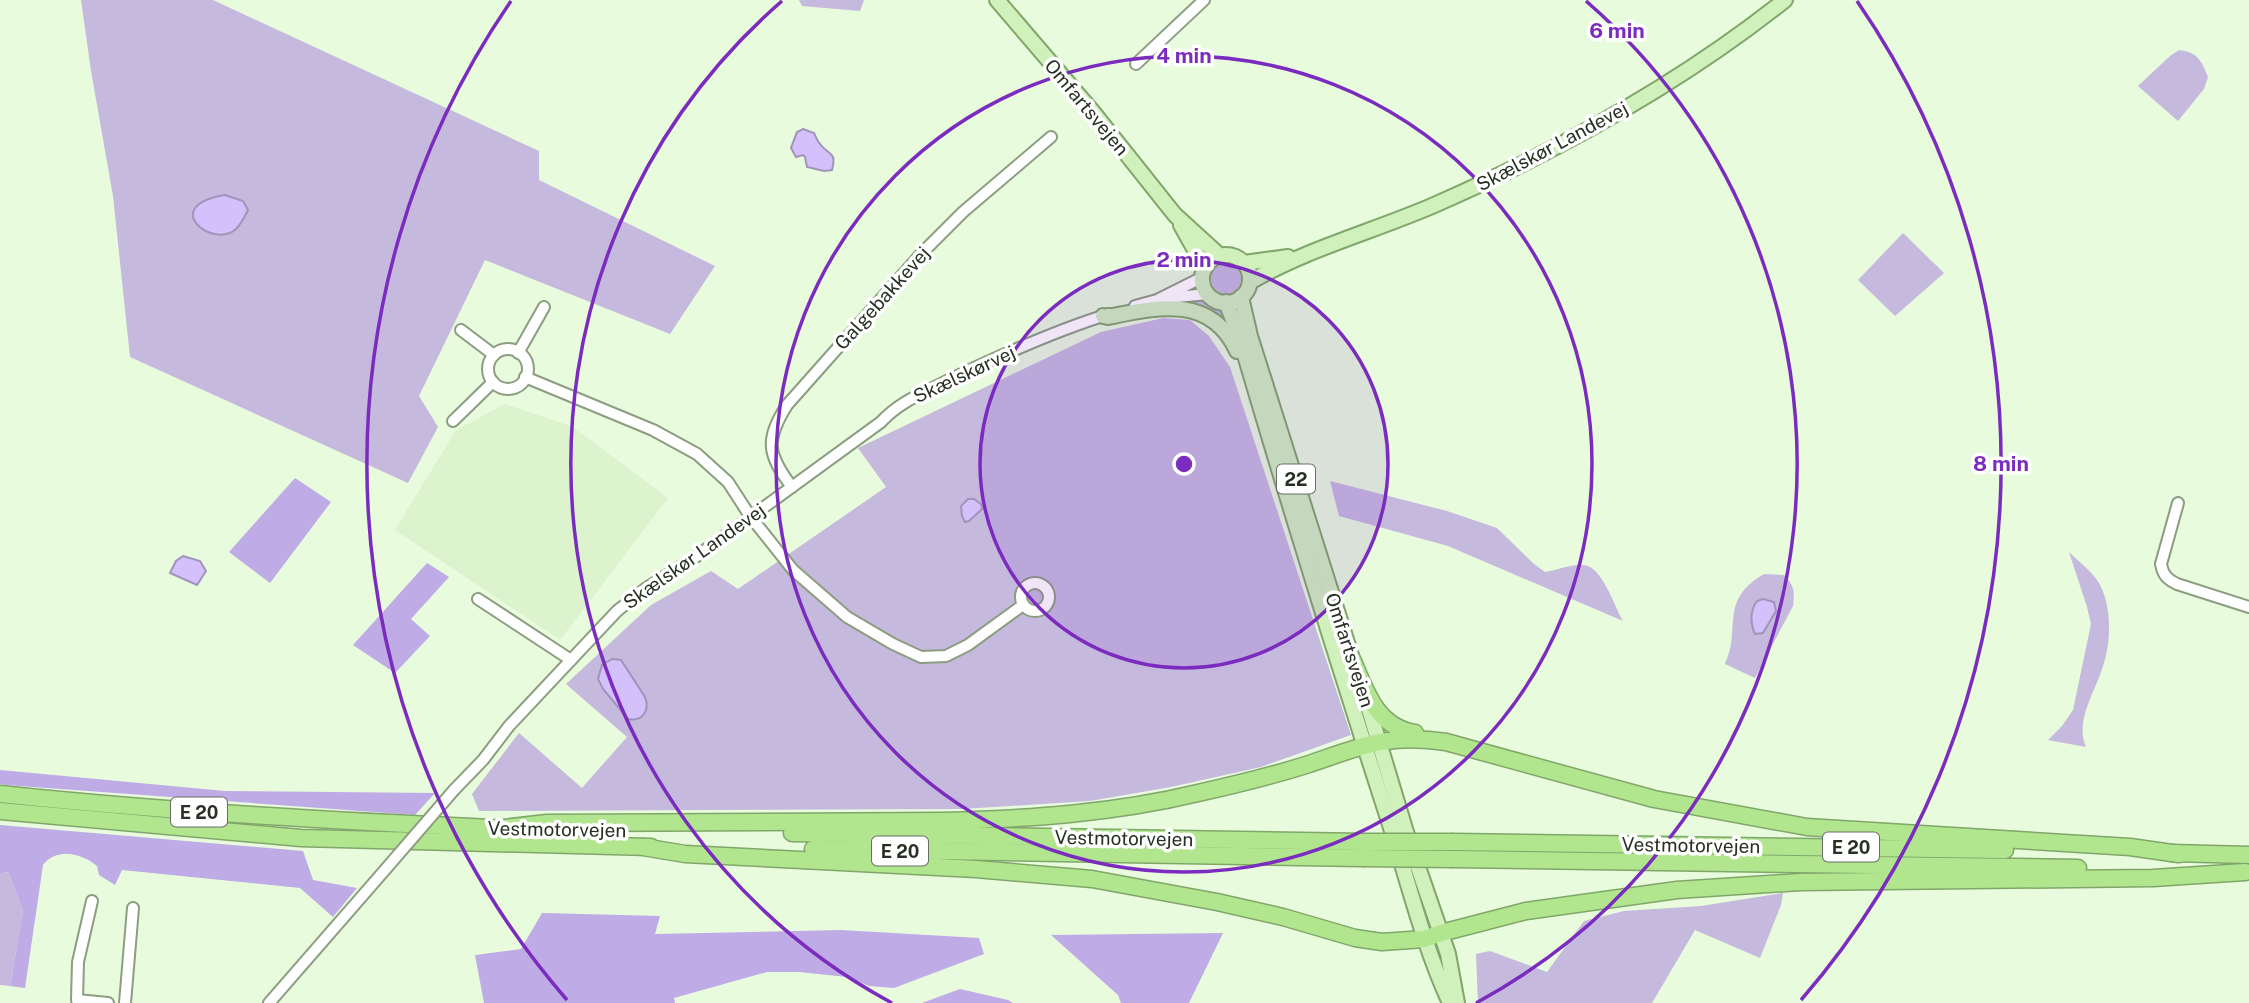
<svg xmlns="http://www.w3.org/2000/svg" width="2249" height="1003" font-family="'Public Sans',sans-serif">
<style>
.built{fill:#dcf3ce}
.green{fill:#c5b9de}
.forest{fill:#bfabe5}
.water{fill:#d4c0fb;stroke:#a094ba;stroke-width:2}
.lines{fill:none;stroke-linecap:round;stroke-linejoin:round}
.minor-casing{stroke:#8c9d81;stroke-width:14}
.major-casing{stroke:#81a66a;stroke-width:18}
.highway-casing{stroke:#81a66a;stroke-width:19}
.minor{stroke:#fff;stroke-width:10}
.major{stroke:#d0f0bc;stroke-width:14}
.highway{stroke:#b1e68f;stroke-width:16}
.minor-bridge-casing{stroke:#8c9d81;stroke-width:14;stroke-linecap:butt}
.highway-bridge-casing{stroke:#81a66a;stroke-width:19;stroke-linecap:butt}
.minor-bridge{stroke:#fff;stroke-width:10}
.highway-bridge{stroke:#b1e68f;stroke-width:16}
.ring{fill:none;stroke:#7b2cbf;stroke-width:3.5}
.labels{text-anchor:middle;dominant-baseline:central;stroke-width:7;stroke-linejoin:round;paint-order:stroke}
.shield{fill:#fff;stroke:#686d66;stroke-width:2}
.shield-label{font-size:18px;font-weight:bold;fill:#282f24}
.street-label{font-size:19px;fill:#282f24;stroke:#fff}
.centre{fill:#7b2cbf;stroke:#fff;stroke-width:3.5}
.ring-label{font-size:21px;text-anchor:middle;font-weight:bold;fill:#7b2cbf;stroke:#fff;stroke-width:7;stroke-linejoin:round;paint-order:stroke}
</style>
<rect width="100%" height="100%" fill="#e8fbdd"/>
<path class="built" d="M505,404L571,426L668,498L560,640L395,530L456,430Z"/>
<g class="green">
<path d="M81,0H213L539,151V180L715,266L670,334L485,260L419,396L438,427L408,483L130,357L113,196L91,71Z"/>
<path d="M799,0H864L860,11L802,6Z"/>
<path d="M2179,50C2197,52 2201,60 2208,77L2204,89L2178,121L2138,86L2170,56Z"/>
<path d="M1903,233L1944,273L1895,316L1858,280Z"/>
<circle cx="1226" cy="279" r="15"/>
<path d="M1197,297L1227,315L1235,336L1174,300Z"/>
<path d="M1163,318L1190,320L1209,336L1230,367L1351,735L1261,767L1171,787L1090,801L962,809L479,811L472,794L519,733L582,788L627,737L566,684L651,605L711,571L738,589L886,487L858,448L1101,332Z"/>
<path d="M1330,481L1447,511L1497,528L1534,564L1545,572C1557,570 1571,564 1583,565C1602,565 1614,606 1623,621L1448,546L1339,516Z"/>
<path d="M2069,552C2079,562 2097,575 2102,589C2112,613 2111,645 2102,669C2094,694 2075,721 2086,747L2048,740L2062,726L2073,710L2091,624L2087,607Z"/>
<path d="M1764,574L1784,575C1794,585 1795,591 1793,606L1755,678L1725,664C1742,628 1718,601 1764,574Z"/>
<path d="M8,872L23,911L10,986L0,985V874Z"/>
<path d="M1783,893L1781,905L1760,958L1695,930L1652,1003H1478L1476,954L1490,951L1547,972L1584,921L1624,911L1701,906Z"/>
</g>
<g class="forest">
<path d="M295,478L331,502L270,583L229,552Z"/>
<path d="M427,563L449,577L411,619L430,636L395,673L353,645Z"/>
<path d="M0,770L225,791L435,793L415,815L5,785L0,784Z"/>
<path d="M0,825L303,851L313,880L357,888L333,917L300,888L122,870L115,885L99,875L97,866C82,853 56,847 43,865L25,988L10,986L23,911L8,872L0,874Z"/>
<path d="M542,913L660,916L655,934L841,930L979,938L984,954L894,988L869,986L847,977L799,972H767L674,998L675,1003H484L475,955L521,949Z"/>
<path d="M1223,933L1189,1003H1121L1118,995L1051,935Z"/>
<path d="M960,989L1008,1000L1013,1003H922Z"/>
</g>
<g class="water">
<path d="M803,129L814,133C816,137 817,141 820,144C829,156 837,151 832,170L824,171L807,167L805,157L803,155L796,157L791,148L797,132Z"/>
<path d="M225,195L243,201L248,210C245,216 241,224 236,229C213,250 158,206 225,195Z"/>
<path d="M968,499H974L981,504L982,509L969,521L965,522L962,516L961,506Z"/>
<path d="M183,556L200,561L206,571L197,585L170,573L176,561Z"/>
<path d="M1763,599L1774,602L1776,611L1763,633L1755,634C1750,623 1750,610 1757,601Z"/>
<path d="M612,659L621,660L645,697C650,710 643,722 628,719L603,689L598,679L602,665Z"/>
</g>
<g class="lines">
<g class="minor-casing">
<g id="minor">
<path d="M1136,64L1204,0"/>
<path d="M1166,298L1208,294"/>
<path d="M1135,306L1157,300L1203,277"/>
<path d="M461,330L494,355"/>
<circle cx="508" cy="369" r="20"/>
<path d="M518,353L544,307"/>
<path d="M525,377L653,430L697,454L728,482L750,516L793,570L847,617L893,644L921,657L946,656L968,645L1023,605"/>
<path d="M453,421L493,382"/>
<path d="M792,487C767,454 765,440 787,405L921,254L963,212L1051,137"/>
<path d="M2178,503L2161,564C2163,575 2167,579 2177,584L2249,607"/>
<circle cx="1035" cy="597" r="14"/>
<path d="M478,599L571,660"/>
<path d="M454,790L483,760L509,726L617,611L645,589L697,556L881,422C900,401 924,393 949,380C1001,355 1054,331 1109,314"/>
<path d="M92,901L78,962L77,1000L108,1003"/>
<path d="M125,1003L133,908"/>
<path d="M269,1003L384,871"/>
</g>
</g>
<g class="major-casing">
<g id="major">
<path d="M997,0L1093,112L1175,215L1220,256"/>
<path d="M1181,225L1205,268"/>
<circle cx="1226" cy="279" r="24"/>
<path d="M1244,263L1288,257"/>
<path d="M1250,282C1307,249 1371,232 1432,206C1556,152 1678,85 1785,0"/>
<path d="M1241,297L1250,336L1356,671"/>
<path d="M1226,302L1240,338C1286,495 1334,651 1384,806C1406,872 1421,940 1450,1003"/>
<path d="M1103,316L1108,317C1157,307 1211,294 1237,351"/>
<path d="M1365,696L1406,832L1448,954L1457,1003"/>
</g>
</g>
<g class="highway-casing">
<g id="highway">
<path d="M1353,661C1366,692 1377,727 1415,733"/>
<path d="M0,794C170,812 340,821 511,829"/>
<path d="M0,811L301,838L651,847"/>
<path d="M503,828L547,823L944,821C1029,819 1115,813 1198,793C1234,785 1271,776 1306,765C1360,747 1387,733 1446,742L1654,799L1807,827L2130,847L2179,854"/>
<path d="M792,833L1364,842"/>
<path d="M1453,842L2005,850"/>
<path d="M643,847L685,854L976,869L1092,879L1217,902L1283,917L1355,938L1382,942L1424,939L1441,933L1526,911L1677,890L1801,882L2153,878L2245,872"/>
<path d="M813,849L1363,858"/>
<path d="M2171,853L2249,855"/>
<path d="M1454,859L2078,868"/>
</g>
</g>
<use href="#minor" class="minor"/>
<use href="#major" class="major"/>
<use href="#highway" class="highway"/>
<g class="minor-bridge-casing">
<path id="minor-bridge" d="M384,871L454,790"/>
</g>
<g class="highway-bridge-casing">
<g id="highway-bridge">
<path d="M1364,842H1453"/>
<path d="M1363,858L1454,859"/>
</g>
</g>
<use href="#minor-bridge" class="minor-bridge"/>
<use href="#highway-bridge" class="highway-bridge"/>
</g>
<circle cx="1184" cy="464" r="204" fill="#7b2cbf" fill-opacity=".12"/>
<g class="ring">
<circle cx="1184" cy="464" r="204"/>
<circle cx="1184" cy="464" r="408"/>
<path d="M892 1003A613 613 0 0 1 782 1M1586 1A613 613 0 0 1 1476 1003"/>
<path d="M567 1000A817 817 0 0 1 511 1M1857 1A817 817 0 0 1 1801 1000"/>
</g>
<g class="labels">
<g class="shield">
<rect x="1277" y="464.5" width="38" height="29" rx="5"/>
<rect x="171" y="797.5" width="56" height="29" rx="5"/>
<rect x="1823" y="832.5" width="56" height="29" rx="5"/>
<rect x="872" y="836.5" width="56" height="29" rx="5"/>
</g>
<g class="shield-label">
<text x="1296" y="479">22</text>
<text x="199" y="812">E 20</text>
<text x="1851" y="847">E 20</text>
<text x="900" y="851">E 20</text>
</g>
<g class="street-label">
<text transform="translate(1087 107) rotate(50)">Omfartsvejen</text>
<text transform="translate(1552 146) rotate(-28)">Skælskør Landevej</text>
<text transform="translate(882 298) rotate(-48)">Galgebakkevej</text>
<text transform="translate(964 374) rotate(-25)">Skælskørvej</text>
<text transform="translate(694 556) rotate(-35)">Skælskør Landevej</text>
<text transform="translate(1350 650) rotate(72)">Omfartsvejen</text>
<text transform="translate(557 829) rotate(1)">Vestmotorvejen</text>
<text transform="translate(1124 838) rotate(1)">Vestmotorvejen</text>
<text transform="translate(1691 845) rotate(1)">Vestmotorvejen</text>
</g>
</g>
<circle cx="1184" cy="464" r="10" class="centre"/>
<g class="ring-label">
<text x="1617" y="38">6 min</text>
<text x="1184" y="63">4 min</text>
<text x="1184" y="267">2 min</text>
<text x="2001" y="471">8 min</text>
</g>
</svg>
